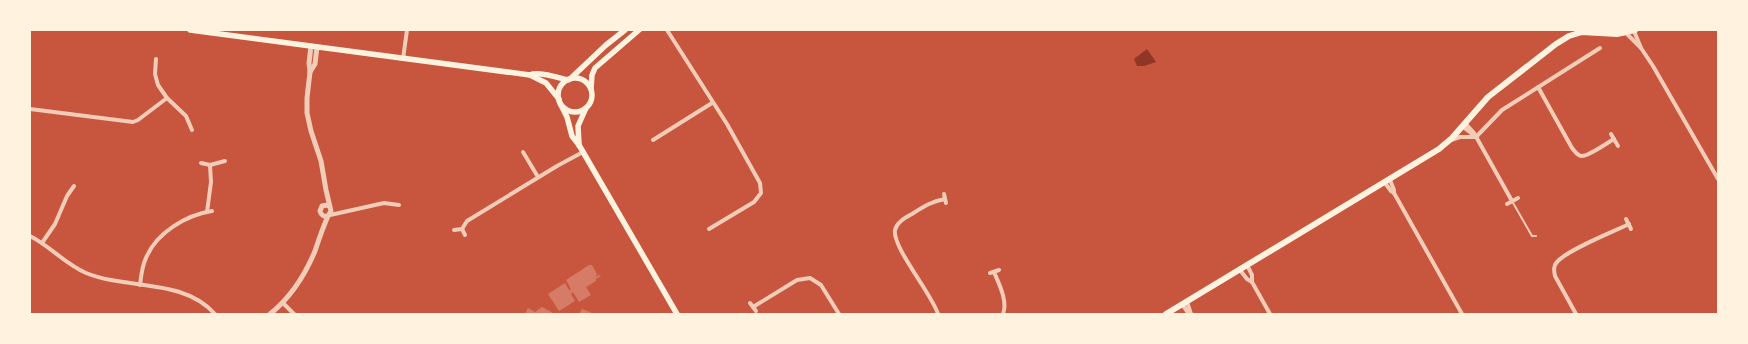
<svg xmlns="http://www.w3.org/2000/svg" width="1748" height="344" font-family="Karla,sans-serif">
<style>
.water{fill:#8f3625}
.building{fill:#d67c66}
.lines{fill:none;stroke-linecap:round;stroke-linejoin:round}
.service{stroke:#f1ccb7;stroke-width:2}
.minor{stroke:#f1ccb7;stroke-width:4}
.tertiary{stroke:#f1ccb7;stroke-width:5}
.secondary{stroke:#fff3e0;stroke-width:5.5}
.primary{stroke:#fff3e0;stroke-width:6}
</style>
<rect width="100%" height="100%" fill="#c8553d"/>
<path class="water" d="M1147,49L1156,62L1144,66H1137L1134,59Z"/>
<g class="building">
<path d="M589,265H592L597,274L595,277L599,275L601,276L596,279V281L586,287L591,295L579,302L573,292L571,294L575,301L559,311L548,294L565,283L569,290L571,289L566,280Z"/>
<path d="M542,307L555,314H525L528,308L535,312Z"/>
<path d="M582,309L590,312L593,314H579Z"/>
</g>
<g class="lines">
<path class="service" d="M1512,201L1532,236H1536"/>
<g class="minor">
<path d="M667,30L727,124L760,183L761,193L754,202L709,229"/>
<path d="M1634,31L1641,48"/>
<path d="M1626,33L1641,48L1653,66L1718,179"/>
<path d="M156,59L155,74L158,85L167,98L186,116L192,130"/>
<path d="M403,59L407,30"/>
<path d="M1538,87L1572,148C1575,151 1577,156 1582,156C1589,156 1607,143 1614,139"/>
<path d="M30,109L133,122L138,120L167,98"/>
<path d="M1465,123L1474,133L1512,201"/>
<path d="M1462,126L1476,137"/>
<path d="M1611,134L1618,146"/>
<path d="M1476,137L1502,110L1600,48"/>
<path d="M653,140L712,103"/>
<path d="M1451,140L1460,137H1476"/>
<path d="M523,152L538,177"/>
<path d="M201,163L210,165L211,182L207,212"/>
<path d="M210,165L225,161"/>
<path d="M1390,180L1394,190V193"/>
<path d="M1385,183L1391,191L1394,193L1462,314"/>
<path d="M944,194L946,203"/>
<path d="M1507,204L1518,198"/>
<path d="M330,215L384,203L399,205"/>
<path d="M1626,219L1631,229"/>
<path d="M462,229L467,221L557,166L583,152"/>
<path d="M454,230L462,229L465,235"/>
<path d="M30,236C50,246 65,264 86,273C128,290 183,278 215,314"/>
<path d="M42,243L55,224L67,196L74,186"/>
<path d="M1247,265L1252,275V282L1270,314"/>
<path d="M1240,270L1247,279L1252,282"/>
<path d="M994,272C999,284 1008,301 1003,314"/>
<path d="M990,273L999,270"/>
<path d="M140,285C141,276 142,266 146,258C156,233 186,215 212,211"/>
<path d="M1187,302L1191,314"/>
<path d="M283,303L294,314"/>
<path d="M750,303L756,311"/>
<path d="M1182,304L1189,314"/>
<path d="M753,307L797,280L810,278L821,285L839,314"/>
<path d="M938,314C932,294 892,247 895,230C897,222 905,218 912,214C923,207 932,201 945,199"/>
<path d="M1576,314L1555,276C1554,271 1553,266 1557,262C1567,250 1613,232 1629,224"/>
</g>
<g class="tertiary">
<path d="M311,46L309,63L310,72L307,98V113L311,131L321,161L326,190L331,211L328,216C324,217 321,215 320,211L322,206L327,205L330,207"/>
<path d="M310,72L315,64L317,47"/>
<path d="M270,314C290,298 305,275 315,251C319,239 323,227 328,216"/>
</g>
<g class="secondary">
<path d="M190,30L530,75L546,83L559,99"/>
<path d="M530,75C538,71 559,78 568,80"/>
<circle cx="575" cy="95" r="17"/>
<path d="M570,79L606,45L625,30"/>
<path d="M591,89L592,75L595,68L639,30"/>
<path d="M560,103L567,117L572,136L579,145L677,314"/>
<path d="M579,145L578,126L586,108"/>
</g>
<path class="primary" d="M1166,314L1439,149L1452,138L1488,97L1556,44L1569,36L1582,32L1617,34L1635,30"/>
</g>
<rect width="1748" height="344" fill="none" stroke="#fff3e0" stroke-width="62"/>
</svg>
